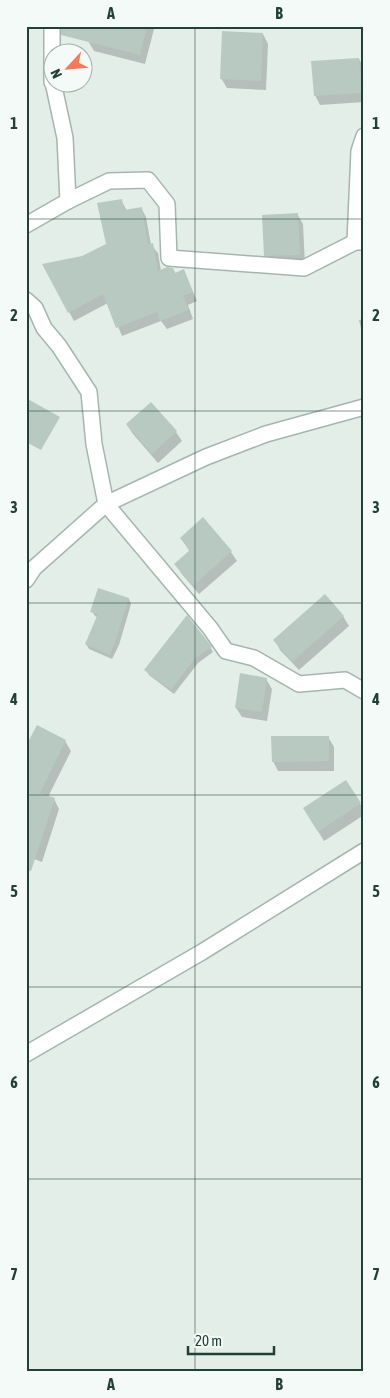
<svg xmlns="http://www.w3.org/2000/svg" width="390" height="1398" font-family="'Asap Condensed',sans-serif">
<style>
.shadow{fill:#0003}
.building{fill:#b8c9c2}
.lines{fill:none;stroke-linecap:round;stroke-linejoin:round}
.street-casing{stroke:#a5b6b0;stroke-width:18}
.street{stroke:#fff;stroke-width:15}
.grid{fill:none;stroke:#224037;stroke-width:1;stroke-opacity:0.55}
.neatline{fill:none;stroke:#224037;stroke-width:2}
.grid-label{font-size:16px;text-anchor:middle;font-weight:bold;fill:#224037}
</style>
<rect width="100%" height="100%" fill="#e3eee9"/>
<g class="shadow">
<path d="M92,26H152L154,29L145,64L94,51L88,41Z"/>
<path d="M263,34L268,44L266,90L227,88L221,78Z"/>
<path d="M359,59L364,68V102L320,105L315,95Z"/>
<path d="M121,200L127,211L141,208L146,217L151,245L158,253L161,271L173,269L176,274L184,271L197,301L188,305L193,319L167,329L161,321L122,336L108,303L74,321L44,265L83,258L107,245Z"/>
<path d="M297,214L303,224L305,265H271L265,255Z"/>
<path d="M364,319V341L359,320Z"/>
<path d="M151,404L176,432L182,441L158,463L133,434L127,425Z"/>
<path d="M203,519L231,552L237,561L199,594L181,573L176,564L190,552L181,538Z"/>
<path d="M129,599L131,604L119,645L112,659L89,649L86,644L97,617L95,616L92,611Z"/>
<path d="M343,616L349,626L299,670L280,650L275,640Z"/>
<path d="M210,647L213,652L198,663L174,694L149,675L146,670Z"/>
<path d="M266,679L272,689L267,721L242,717L236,708Z"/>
<path d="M328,737L334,747V771H278L273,761Z"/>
<path d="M65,741L71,751L48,797L54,799L59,809L42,862L26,856V749Z"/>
<path d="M345,781L364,810V815L324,841L310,818Z"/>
</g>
<g class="building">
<path d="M61,26H147L140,55L61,35Z"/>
<path d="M222,31L263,33L261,81L220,79Z"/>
<path d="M359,58L362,93L314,96L311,61Z"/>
<path d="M122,199L124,210L142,207L148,244L153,243L158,271L167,267L173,268L175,273L184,269L193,292L183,296L189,310L160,321L157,312L116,328L103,294L68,313L42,264L82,256L106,244L97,203Z"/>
<path d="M298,213L300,255L264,256L262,215Z"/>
<path d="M26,398L60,417L41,450L26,442Z"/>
<path d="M151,402L177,431L152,454L126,424Z"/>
<path d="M203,517L232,551L193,586L174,564L190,550L180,538Z"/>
<path d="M98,588L129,598L116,639L110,655L85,644L98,614L90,612Z"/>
<path d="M325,594L344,616L292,662L273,640Z"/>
<path d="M187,615L212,647L195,658L171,690L144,670Z"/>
<path d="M240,673L267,678L262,712L235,708Z"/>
<path d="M37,725L66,740L40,793L55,798L31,871L26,870V746Z"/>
<path d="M271,736H329V761L272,762Z"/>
<path d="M346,780L361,803L318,832L303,808Z"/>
</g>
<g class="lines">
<g class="street-casing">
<g id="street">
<path d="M52,26V82"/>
<path d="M68,201L109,181L148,180L167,204L169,258L304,268L355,242H364"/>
<path d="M26,225L68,201L65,138L53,82"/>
<path d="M355,242L359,151L364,136"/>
<path d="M26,300L35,308L44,328L59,346L89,392L94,444L106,504L210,628L226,651L254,658L299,684L345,680L364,691"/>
<path d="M26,580L34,568L106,504L206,457L266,434L364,407"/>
<path d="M26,1054L202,952L364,851"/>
</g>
</g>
<use href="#street" class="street"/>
</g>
<path class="grid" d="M195,26V1372M26,219H364M26,411H364M26,603H364M26,795H364M26,987H364M26,1179H364"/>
<rect width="390" height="1398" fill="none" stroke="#f4faf7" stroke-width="55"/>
<g transform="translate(68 68) rotate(244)"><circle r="24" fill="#f4faf7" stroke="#a0b0aa"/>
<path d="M0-4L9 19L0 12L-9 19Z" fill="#f87957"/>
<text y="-8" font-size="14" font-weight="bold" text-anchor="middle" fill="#224037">N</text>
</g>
<path d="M188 1346v8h86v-8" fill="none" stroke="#224037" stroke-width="2.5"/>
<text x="195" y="1346" font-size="15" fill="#224037" stroke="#f4faf7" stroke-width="4" paint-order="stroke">20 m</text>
<rect x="28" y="28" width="334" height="1342" class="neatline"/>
<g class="grid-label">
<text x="111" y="19">A</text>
<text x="279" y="19">B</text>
<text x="14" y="129">1</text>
<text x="376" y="129">1</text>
<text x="14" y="321">2</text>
<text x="376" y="321">2</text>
<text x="14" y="513">3</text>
<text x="376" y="513">3</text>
<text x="14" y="705">4</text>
<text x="376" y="705">4</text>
<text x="14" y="897">5</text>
<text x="376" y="897">5</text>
<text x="14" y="1088">6</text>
<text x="376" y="1088">6</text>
<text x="14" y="1280">7</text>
<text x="376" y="1280">7</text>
<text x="111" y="1390">A</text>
<text x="279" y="1390">B</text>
</g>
</svg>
